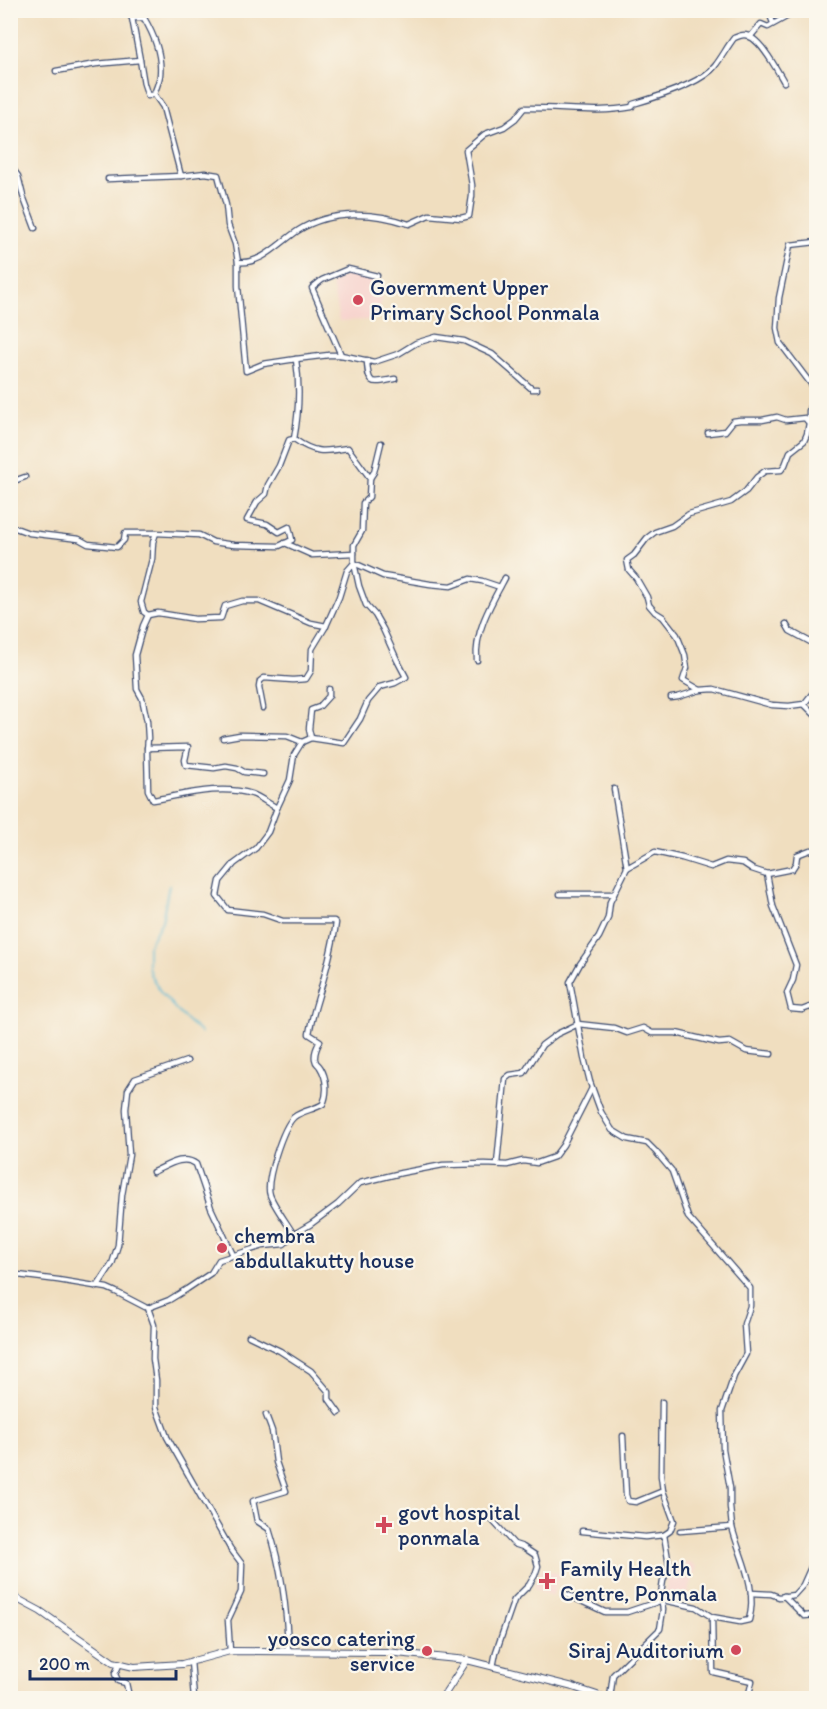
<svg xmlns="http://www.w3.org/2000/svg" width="827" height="1709" font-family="Itim,sans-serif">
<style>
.built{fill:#f7d0cb}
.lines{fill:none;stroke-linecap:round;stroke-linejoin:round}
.stream{stroke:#58b9d6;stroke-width:1.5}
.minor-casing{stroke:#3b496d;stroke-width:7}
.secondary-casing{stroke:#3b496d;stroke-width:8}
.minor{stroke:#fff;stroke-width:4.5}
.secondary{stroke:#fff;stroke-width:6}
.poi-dot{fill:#d1495b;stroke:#fbf7ec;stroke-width:2}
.labels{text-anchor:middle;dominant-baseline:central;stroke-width:4.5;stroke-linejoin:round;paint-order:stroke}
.poi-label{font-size:22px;fill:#1b2f5e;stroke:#fbf7ec;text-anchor:start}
</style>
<rect width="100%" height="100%" fill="#fbf7ec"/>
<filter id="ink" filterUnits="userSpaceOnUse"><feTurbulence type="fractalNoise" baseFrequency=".0167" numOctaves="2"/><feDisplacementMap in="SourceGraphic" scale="12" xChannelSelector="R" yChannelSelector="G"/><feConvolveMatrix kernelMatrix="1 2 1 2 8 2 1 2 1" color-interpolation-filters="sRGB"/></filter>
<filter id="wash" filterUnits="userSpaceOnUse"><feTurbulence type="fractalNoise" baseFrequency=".008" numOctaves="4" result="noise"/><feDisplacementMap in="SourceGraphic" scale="24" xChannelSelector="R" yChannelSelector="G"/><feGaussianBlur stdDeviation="1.35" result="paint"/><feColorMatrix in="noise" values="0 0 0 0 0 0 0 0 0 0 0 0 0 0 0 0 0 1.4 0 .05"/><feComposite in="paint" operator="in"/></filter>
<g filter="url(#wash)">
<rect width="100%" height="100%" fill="#f0debf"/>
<g class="built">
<path d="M344,275L373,279L384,288L379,311L368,320L339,321L332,284Z"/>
<path d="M689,1563L697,1566L687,1597L664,1595L672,1565Z"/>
<path d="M541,1569L560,1574L552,1596L534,1588Z"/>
</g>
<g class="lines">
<path class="stream" d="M169,885L162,921L148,946V966L150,974L161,993L181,1015L201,1033"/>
</g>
</g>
<g filter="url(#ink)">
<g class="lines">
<g class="minor-casing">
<g id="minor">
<path d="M125,10L132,18H144C154,35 162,56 160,75C159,82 156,89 154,94L163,107L181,176L205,173L218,175L226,205L228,225L235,244L238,262V286L246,371L263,364L296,359C300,386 299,412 294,439"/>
<path d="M768,10L773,23"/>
<path d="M132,18L140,60L144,84L148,96L154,94"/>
<path d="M750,37L761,24L768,27L799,10"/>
<path d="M56,71L96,64L140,60"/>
<path d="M10,165L18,176L23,196L35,228"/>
<path d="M108,179L181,176"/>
<path d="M238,262C262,265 281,241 299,230C331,210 375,212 409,224L429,215L461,218L469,216L472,196V185L466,150L485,134L504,127L515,119L524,108C560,107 596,114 632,107L633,104C654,98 702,83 715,66C722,57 727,47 734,38C737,37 740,35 744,35C759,35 777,70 784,82"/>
<path d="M341,355L312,288L322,280L348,269L377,276"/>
<path d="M296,359L329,355H341L374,362L398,354L416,343L436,337L464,341L492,354L532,389H537"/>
<path d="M367,360C368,387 372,383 395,379"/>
<path d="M814,388L780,343L777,328L779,298L790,245L816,242"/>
<path d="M809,423V411L815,388"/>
<path d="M708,433L725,431L733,421L740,420H762L777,417L786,420L805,418L809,423L807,434L804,441L790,452L785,465L781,470L765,471L757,477L746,491L731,502L689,514L672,526L655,532L647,538L634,555L627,560L629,570L636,578L647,597L649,605L655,612L663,617L677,635L685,655L687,668L683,680L700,690L714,689L772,705L789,706L804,704L816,689"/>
<path d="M370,478L374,472L381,443"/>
<path d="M10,480L14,481L25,477"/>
<path d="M10,526L29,533L79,539L88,544L117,547L124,540L125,533H156L153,542L152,559L141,602L144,612L148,615L143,626L135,655L137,689L142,698L147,721L148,738L147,751L148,790L153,800C184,795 220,784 252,794C260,797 269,804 277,808"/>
<path d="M156,533L199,535L213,542L234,545L279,546L292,540L289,527L279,532L267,524L247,520L257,502L266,494L268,485L279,466L289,440L294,439C315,454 324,452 348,448L370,478L369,497L363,503L362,531L354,545V563L359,586L366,605L375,615L383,629L397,660L406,677L395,683L380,687L368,701L360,719L344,743L311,738L302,742L294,755L290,780L277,808L268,832L256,848L234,864L220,881L217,896L228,910L263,914L283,921H334L336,923C333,945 327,967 321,988C316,1005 312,1016 309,1034L320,1041C317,1047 314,1052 315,1059C316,1065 317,1062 320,1067C327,1078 328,1093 323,1104C314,1110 303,1110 294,1117C283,1127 265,1181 270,1195C274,1206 287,1223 294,1235"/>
<path d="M285,543L312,555L354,553"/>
<path d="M148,615L158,613L195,619L221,618L225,606L242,601H259L311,623L326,626"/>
<path d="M786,624L790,631L816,645"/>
<path d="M477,660C474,632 492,602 505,578"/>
<path d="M671,698L678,697L700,690"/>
<path d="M804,704L816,716"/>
<path d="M263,708L259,687L260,681L264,678L293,680L306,679L311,671L312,649L326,626L339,597L347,571L354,563L383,576L430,584L451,586L470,579L482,581L500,587"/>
<path d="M223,738L240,735L287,736L302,742"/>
<path d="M311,738L309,729L311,710L319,707L329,696V689"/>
<path d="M147,748L188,747L185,760L186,765L214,768L226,766L237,768L244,772L263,774"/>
<path d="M614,789L627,868"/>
<path d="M767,874L773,906L796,965L793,980L787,993L791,1009L802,1010L810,1007L816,1010"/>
<path d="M560,894H614"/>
<path d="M497,1164L505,1079L510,1075L524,1073L542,1045L557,1034L578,1024L614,1028L627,1033L643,1028L652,1033H676L719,1043L730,1042L746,1051L771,1054"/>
<path d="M153,1172C167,1166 183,1154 196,1164L211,1208L233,1255"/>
<path d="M10,1274L58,1280L107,1288L116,1292L145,1307"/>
<path d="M97,1287L112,1264L118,1245L122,1195L129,1155L126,1109L128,1090L135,1079L187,1061"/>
<path d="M249,1336L280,1351L311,1371L329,1392V1399L339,1413"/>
<path d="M266,1415L272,1431L276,1462L286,1491L253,1501L257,1521L269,1529C282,1569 287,1610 288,1651"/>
<path d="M623,1436L626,1495L628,1501L636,1502L663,1491"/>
<path d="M493,1511L492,1520L514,1544L523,1547L535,1555L538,1566L535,1575L529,1585L514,1600L496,1652L493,1667"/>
<path d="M582,1531L645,1537L664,1535L670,1531L674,1521L663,1491L661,1476L662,1402"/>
<path d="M680,1531L732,1527L730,1507V1488L723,1449L722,1411L734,1376L746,1354L744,1324L750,1306V1288L688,1217L672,1171L656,1152L647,1143L627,1139L612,1130L601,1112L590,1082L584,1058L570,982L580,964L599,937L608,918L610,902L627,868L655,852L682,858L711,867L726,861L743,863L752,869L767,874L792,869L796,863L797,855L810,850H816"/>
<path d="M751,1593L771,1594L779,1597L794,1595L803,1585L816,1556"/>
<path d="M566,1594L605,1612H627L663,1600L696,1607L712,1617L713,1672L752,1681L748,1698"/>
<path d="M784,1596L804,1616L816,1615"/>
<path d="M712,1617L740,1622L749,1620C758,1587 740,1558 732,1527"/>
<path d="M230,1651L228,1620L241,1592L242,1564L230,1548L167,1437L156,1407V1380L153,1359L154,1325L148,1308L169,1300L187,1289L211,1273L219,1260L263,1246L284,1244L296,1233L311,1224L338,1204L360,1183L401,1173L443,1165L485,1164L507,1165L523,1161L537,1163L554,1157L563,1145L592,1088"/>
<path d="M191,1661L194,1698"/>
<path d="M120,1663L115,1674L118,1681L126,1683L128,1692L126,1698"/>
<path d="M610,1698L613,1675L660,1629L663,1610L661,1594L663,1581L669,1565L664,1535"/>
</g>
</g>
<g class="secondary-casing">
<g id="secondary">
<path d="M10,1595L40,1611L113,1662L134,1667L182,1664L230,1651L386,1652L467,1660L573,1687L606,1698"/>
<path d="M442,1698L467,1660"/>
</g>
</g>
<use href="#minor" class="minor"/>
<use href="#secondary" class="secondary"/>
</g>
</g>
<g class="poi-dot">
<circle cx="358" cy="300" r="6"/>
<circle cx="222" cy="1248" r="6"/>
<path d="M381 1516h6v6h6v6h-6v6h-6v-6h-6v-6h6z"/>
<path d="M544 1572h6v6h6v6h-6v6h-6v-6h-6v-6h6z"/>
<circle cx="736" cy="1650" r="6"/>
<circle cx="427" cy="1651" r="6"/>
</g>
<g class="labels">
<g class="poi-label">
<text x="370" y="287">Government Upper<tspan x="370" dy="25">Primary School Ponmala</tspan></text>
<text x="234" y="1235">chembra<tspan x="234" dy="25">abdullakutty house</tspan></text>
<text x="398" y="1512">govt hospital<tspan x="398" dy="25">ponmala</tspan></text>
<text x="560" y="1568">Family Health<tspan x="560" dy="25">Centre, Ponmala</tspan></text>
<text x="415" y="1638" text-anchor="end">yoosco catering<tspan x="415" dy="25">service</tspan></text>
<text x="724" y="1650" text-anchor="end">Siraj Auditorium</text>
</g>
</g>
<rect width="827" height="1709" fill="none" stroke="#fbf7ec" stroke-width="36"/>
<path d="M30 1670v9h146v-9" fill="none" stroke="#1b2f5e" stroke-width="3"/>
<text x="39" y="1670" font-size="18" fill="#1b2f5e" stroke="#fbf7ec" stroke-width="4.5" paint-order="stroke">200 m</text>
</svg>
